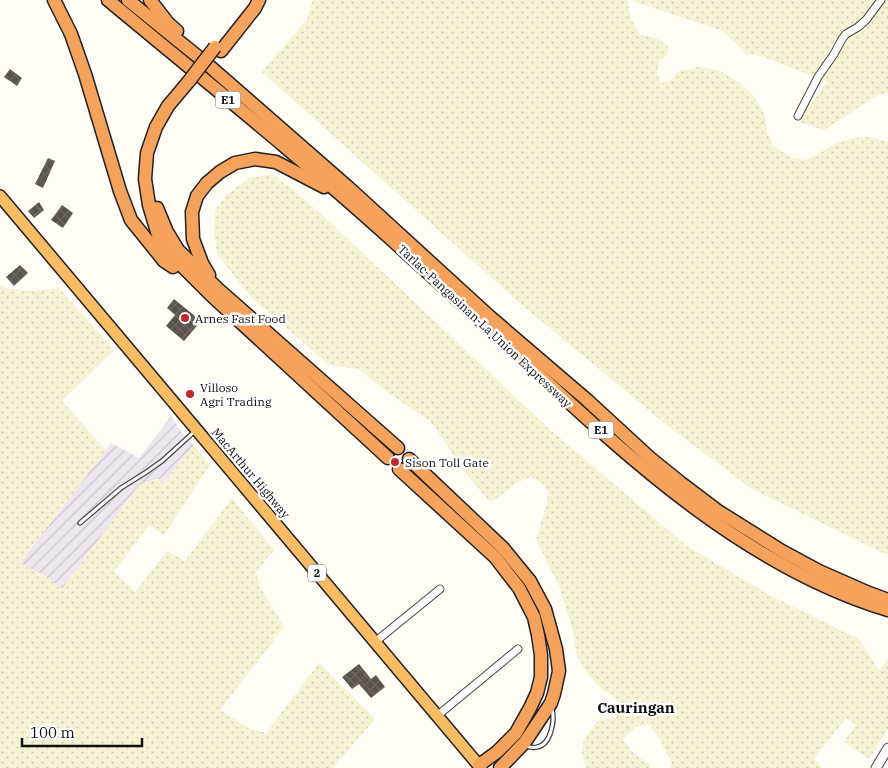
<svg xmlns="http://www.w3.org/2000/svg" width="888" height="768" font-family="'IBM Plex Serif',serif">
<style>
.industrial{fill:url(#industrial-furrows)}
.farmland{fill:url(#farmland-dots)}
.building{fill:url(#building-cross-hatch)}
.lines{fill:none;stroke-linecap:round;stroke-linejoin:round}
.service-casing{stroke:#444;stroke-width:5.5}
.minor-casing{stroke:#444;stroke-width:9}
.tertiary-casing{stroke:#444;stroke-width:11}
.trunk-casing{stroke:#222;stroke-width:14}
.motorway-casing{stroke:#222;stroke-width:15}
.service{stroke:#fff;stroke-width:3}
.minor{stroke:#fff;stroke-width:7}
.tertiary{stroke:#fff;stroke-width:9}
.trunk{stroke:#f7bc64;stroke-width:11}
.motorway{stroke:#f5a25d;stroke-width:12}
.motorway-bridge-casing{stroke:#222;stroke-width:15;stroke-linecap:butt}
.motorway-bridge{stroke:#f5a25d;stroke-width:12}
.poi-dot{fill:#c4262e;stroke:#fff;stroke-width:2}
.labels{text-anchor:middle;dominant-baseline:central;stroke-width:5;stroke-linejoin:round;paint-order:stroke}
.shield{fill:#fff;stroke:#585858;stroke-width:1}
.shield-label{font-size:11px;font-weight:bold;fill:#111}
.poi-label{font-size:12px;fill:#111;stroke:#fff;text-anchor:start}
.street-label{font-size:12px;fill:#111;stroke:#fff}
.quarter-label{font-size:15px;font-weight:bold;fill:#111;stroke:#fff}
</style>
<defs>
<pattern id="industrial-furrows" width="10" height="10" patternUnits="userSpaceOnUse" patternTransform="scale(1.25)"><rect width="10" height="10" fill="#eee6ef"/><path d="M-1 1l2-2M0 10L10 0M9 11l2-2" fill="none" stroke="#cbc4cc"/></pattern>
<pattern id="farmland-dots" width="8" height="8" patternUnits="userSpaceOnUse" patternTransform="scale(1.25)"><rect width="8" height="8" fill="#f6f3d4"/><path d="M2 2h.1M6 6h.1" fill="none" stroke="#d2cfb5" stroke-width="1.8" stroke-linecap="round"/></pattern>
<pattern id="building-cross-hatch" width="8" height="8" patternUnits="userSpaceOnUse" patternTransform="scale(1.25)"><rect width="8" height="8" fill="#5a524d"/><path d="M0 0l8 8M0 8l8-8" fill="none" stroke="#6d6662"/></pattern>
</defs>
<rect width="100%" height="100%" fill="#fffdf5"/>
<path class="industrial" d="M171,416L182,433L194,445L163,484H140L62,589L47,577L20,563L111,443L139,458Z"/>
<g class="farmland">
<path d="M313,0H628V4L631,19L640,35L656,38L668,46L667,55L659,62L657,74L661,83L670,81L678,72L697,67L714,69L724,73L742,84L755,97L765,116L767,132L773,146L792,158L807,160L818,154L835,144L853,138L870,137L888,142V554L881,552L752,489L663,422L523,306L262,72L307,19Z"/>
<path d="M630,0H888V93L878,95L824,130L799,122L821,89L828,82L758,55L746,54L723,31Z"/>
<path d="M273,174L318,211L547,427L687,546L769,595L859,639L879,671L888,659V729L869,759L844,742L856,725L846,718L814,759L822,768H670L672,764L660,739L649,725L636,727L623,739L632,752L650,765L649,768H586L582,754L583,742L597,721L617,717L622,706L611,695L600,688L585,670L576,654L574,635L559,585L549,567L536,539L547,504L548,491L541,482L531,477L516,483L499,497L490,502L462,469L443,439L430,421L387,392L359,369L329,365L251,297L217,254L214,230L215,211L226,195L250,178Z"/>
<path d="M0,285L8,289L33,291L59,288L114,350L62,401L106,450L20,563L47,577L62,589L140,484L158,478L163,484L194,445L210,465L164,535L149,525L114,572L135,592L167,551L185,561L232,498L274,550L256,572L260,587L284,627L220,710L248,728L266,733L319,663L375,719L333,768H0Z"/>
</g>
<g class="building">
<path d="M10,69L22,78L17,86L4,77Z"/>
<path d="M48,158L55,161L43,188L35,184Z"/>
<path d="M39,202L44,210L34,218L28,211Z"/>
<path d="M62,205L73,213L63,228L51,220Z"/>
<path d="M20,265L28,273L14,286L6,277Z"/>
<path d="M174,299L201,321L184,341L166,326L175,315L167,308Z"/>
<path d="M359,664L371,679L376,675L385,687L371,698L359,684L352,689L342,677Z"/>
</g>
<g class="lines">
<g class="service-casing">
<g id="service">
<path d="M80,523L121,488L145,473L162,461L194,432"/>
<path d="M527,744L529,747C532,747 534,748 537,747C551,745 555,720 552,709"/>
</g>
</g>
<g class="minor-casing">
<g id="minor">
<path d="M798,116L818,77L834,54L842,39L846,34L858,27L866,20L881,0"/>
<path d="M375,642L440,589"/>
<path d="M437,716L518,649"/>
</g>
</g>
<g class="tertiary-casing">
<path id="tertiary" d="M876,768L888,748"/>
</g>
<g class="trunk-casing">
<path id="trunk" d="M0,196L481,768"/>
</g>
<g class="motorway-casing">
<g id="motorway">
<path d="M54,0L71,34L85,74L120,191L131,220L164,261L173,267"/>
<path d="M108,0C203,79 299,156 391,239C438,282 485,324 531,367C635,464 749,568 888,610"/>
<path d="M128,0L207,64L349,188L489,316L587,400L650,458L681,483L718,511L782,551L819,571L869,593L888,600"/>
<path d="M150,0L168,23L177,31"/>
<path d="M221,51L255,8L259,0"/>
<path d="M189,81L168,106L156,127L147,153L145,179L149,205L158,235L171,255L211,295L388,458"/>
<path d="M157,208L167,232L178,250L218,289L398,448"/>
<path d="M209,275L202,263L193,239L192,212L197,196L207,183L220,172L235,163L255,159L276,162L324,187"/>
<path d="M409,459L503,548L530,581L545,609L556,649L559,671L554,694L551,703L525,742L500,768"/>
<path d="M399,469L495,557L519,588L534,617L538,635L541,655V677L537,693L530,708L516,733L497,752L479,765"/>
</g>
</g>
<use href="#service" class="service"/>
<use href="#minor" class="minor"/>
<use href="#tertiary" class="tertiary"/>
<use href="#trunk" class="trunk"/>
<use href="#motorway" class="motorway"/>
<g class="motorway-bridge-casing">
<path id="motorway-bridge" d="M189,81L215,47"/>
</g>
<use href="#motorway-bridge" class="motorway-bridge"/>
</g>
<g class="poi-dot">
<circle cx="185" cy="318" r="5"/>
<circle cx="190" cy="394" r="5"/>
<circle cx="395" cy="462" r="5"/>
</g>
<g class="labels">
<g class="shield">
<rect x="215.5" y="91.5" width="25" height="17" rx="4"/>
<rect x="588.5" y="421.5" width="25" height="17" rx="4"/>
<rect x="308" y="564.5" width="18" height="17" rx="4"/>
</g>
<g class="shield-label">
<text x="228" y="100">E1</text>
<text x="601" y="430">E1</text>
<text x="317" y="573">2</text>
</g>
<g class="poi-label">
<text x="195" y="318">Arnes Fast Food</text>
<text x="200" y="387">Villoso<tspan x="200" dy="14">Agri Trading</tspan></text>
<text x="405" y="462">Sison Toll Gate</text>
</g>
<g class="street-label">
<text transform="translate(485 326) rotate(43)">Tarlac-Pangasinan-La Union Expressway</text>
<text transform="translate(251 473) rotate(50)">MacArthur Highway</text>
</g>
<g class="quarter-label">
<text x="636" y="707">Cauringan</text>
</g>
</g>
<path d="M22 738v8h120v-8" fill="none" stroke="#111111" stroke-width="2.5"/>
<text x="30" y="738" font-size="15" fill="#111111" stroke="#ffffff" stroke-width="4" paint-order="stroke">100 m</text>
</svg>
